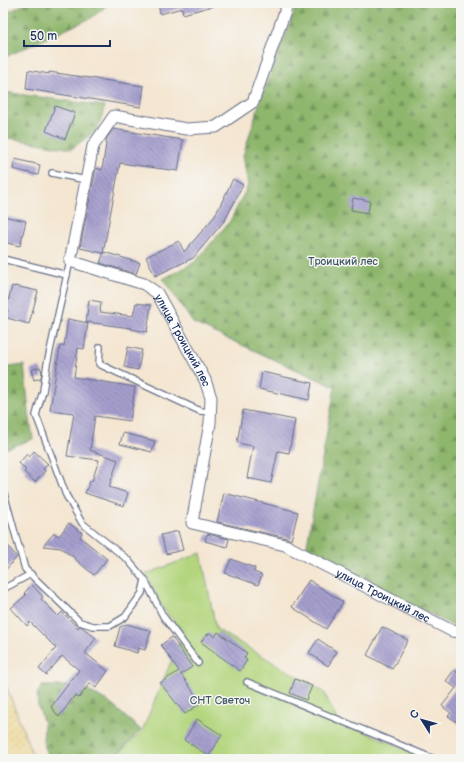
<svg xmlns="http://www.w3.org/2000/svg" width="464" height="762" font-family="'Balsamiq Sans',sans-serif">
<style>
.forest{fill:url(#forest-firs);stroke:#547265}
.sand{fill:url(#sand-dots);stroke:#84847e}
.garden{fill:#b3d57d;stroke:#67826e}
.building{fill:url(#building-back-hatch)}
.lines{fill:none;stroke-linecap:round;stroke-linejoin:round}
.service-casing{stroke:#676f86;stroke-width:8}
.minor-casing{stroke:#676f86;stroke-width:13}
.service{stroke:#fff;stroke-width:5.5}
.minor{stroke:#fff;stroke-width:11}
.labels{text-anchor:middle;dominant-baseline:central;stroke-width:3;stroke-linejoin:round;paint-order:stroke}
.park-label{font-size:11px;fill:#415866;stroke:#f6f6f2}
.street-label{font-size:11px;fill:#1b2f5e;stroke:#f6f6f2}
</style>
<defs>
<pattern id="forest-firs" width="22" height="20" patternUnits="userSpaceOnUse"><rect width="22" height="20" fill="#8eb66c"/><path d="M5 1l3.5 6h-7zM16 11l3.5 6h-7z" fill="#73945c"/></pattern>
<pattern id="sand-dots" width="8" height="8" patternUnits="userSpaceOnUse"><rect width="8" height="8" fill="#eeda9e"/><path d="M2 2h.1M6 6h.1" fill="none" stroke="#ccbb8a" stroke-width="1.8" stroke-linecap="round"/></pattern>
<pattern id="building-back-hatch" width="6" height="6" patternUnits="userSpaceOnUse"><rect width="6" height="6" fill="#a69fce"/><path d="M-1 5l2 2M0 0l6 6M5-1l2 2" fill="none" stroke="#8682aa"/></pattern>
</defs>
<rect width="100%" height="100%" fill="#f6f6f2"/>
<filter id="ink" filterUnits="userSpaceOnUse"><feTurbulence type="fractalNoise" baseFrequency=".025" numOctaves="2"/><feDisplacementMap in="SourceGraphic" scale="8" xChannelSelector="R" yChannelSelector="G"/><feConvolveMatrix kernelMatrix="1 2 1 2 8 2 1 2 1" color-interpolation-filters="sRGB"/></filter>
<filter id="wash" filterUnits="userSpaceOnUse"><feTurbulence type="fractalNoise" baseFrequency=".012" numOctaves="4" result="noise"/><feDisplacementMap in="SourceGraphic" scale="16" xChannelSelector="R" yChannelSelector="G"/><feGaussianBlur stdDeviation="0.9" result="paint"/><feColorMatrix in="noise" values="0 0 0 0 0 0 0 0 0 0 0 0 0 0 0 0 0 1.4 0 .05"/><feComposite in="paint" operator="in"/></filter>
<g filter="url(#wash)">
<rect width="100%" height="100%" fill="#f4e6d1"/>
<g class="forest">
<path d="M26,3H110L91,18L3,58V15Z"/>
<path d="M298,3H461V628H457L306,550L335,387L193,323L163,279L195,262L230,221L248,186L243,156L261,98Z"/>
<path d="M3,92L105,106L97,130L71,149L3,137Z"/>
<path d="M24,365L29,412L33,439L3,450V371L9,367Z"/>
<path d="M42,686H78L106,700L141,730L112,759H50L43,742L44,724L38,705L37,694Z"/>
</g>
<path class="sand" d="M3,678L4,680L34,759H3Z"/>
<path class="garden" d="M201,553L216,629L324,692L337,720L429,759H113L142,731L175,652L184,633L162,607L146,574Z"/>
<g id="blocks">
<g class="building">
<path d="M158,3H213V6L183,14L182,8L160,14Z"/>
<path d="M28,70L49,74V72L144,86L141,107L26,89Z"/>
<path d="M55,106L75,113L65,139L46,131Z"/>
<path d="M113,129L183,140L178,171L120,163L103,253L80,248L96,168L102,170L107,138Z"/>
<path d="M15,159L40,165L38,175L13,169Z"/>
<path d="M233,179L243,185L225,220L193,258L155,276L146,257L179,241L184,252L215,216Z"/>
<path d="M353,198L370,201L368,213L351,210Z"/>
<path d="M3,216L26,221L20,246L3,242Z"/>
<path d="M104,252L140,263L136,274L100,263Z"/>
<path d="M12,286L15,287V286L38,291L29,324L7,318V317L6,316L8,310L6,309Z"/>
<path d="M89,300L101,302L100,312L133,316L136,303L151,305L147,332L131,329V328L86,322Z"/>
<path d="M68,319L88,323L84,349L78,348L74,377L135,387L130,421L95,416L90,450L118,460L109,487L128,493L124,506L85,493L90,481H92L99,460L67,456L74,413L50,410L60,346H64Z"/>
<path d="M128,347L142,350L138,370L124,367Z"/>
<path d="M40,367L42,372L41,378L34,380L31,370Z"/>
<path d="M262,372L312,383L309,400L259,389Z"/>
<path d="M243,410L295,420L289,453L278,451L271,483L247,478L253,446L237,443Z"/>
<path d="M123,433L155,441L152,452L120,444Z"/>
<path d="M34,451L48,464L43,469L45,471L35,482L24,472L26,470L19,463L27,454L29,457Z"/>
<path d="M224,493L298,512L291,540L287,538L217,522Z"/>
<path d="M69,523L82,533L80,537L107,559L94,575L75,559H76L61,548L43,546L54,533L59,536Z"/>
<path d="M178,531L183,550L166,554L161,535Z"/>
<path d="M207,534L229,539L227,547L205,541Z"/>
<path d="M3,540L17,557L3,573Z"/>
<path d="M231,559L255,568L254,572L262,575L258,585L225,573Z"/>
<path d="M309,580L343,602L326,629L292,607Z"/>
<path d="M32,585L43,597L41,599L58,616L62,612L78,628L80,626L82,627L96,638L85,653L108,671L96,688L90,683L79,698L75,695L59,717L51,707L79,670L62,656L46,675L39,669L56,648L30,622L27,626L11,608L26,595L24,593Z"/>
<path d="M127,624L151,631L145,650L138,648L137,653L115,646L120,627Z"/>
<path d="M382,627L408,640L392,669L367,655Z"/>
<path d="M218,632L247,653L244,658L247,660L240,671L201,642L205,636L210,633L215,637Z"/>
<path d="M172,637L192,667L181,674L201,703L185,714L160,683L179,671L161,645Z"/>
<path d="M318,639L337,652L328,666L309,653Z"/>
<path d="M454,670L461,675V725L448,716L451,713L442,706L456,688L446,681Z"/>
<path d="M295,679L312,686L306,700L290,693Z"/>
<path d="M197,719L222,735L209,756L184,740Z"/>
</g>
</g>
</g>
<g filter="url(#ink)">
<use href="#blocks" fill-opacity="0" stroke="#676f86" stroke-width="1"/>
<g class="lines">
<g class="service-casing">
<g id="service">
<path d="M52,173L86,180"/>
<path d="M3,259L67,275"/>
<path d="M100,347L99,364L200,411L211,412"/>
<path d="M3,490L25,569L80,622L93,626H110L125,617L142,593L145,580L127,559L82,523L66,495L36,415L43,391L47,364L70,261"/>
<path d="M145,580L163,616L198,663"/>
<path d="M3,589L31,574"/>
<path d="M247,682L434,759"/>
</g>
</g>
<g class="minor-casing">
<g id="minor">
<path id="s1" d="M288,3L253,102L216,127L186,129L114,116L93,146L70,261L144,284L157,293L205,380L211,398L210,423L192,523L285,545L452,631L461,632"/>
</g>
</g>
<use href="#service" class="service"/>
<use href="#minor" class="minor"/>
</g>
</g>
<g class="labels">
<g class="park-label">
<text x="343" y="261">Троицкий лес</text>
<text x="220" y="700">СНТ Светоч</text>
</g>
<g class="street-label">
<text stroke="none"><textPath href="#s1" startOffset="554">улица Троицкий лес</textPath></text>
<text stroke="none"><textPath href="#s1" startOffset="951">улица Троицкий лес</textPath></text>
</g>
</g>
<rect width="464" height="762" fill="none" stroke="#f6f6f2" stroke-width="16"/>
<g transform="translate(422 720) rotate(307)" stroke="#f6f6f2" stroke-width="3" paint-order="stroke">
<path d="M0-3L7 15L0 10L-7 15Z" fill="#1b2f5e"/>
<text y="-6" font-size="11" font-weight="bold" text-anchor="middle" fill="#1b2f5e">С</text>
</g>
<path d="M24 40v6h86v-6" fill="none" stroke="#1b2f5e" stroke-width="2"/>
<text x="30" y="40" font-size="12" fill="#1b2f5e" stroke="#f6f6f2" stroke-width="3" paint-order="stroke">50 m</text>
</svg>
